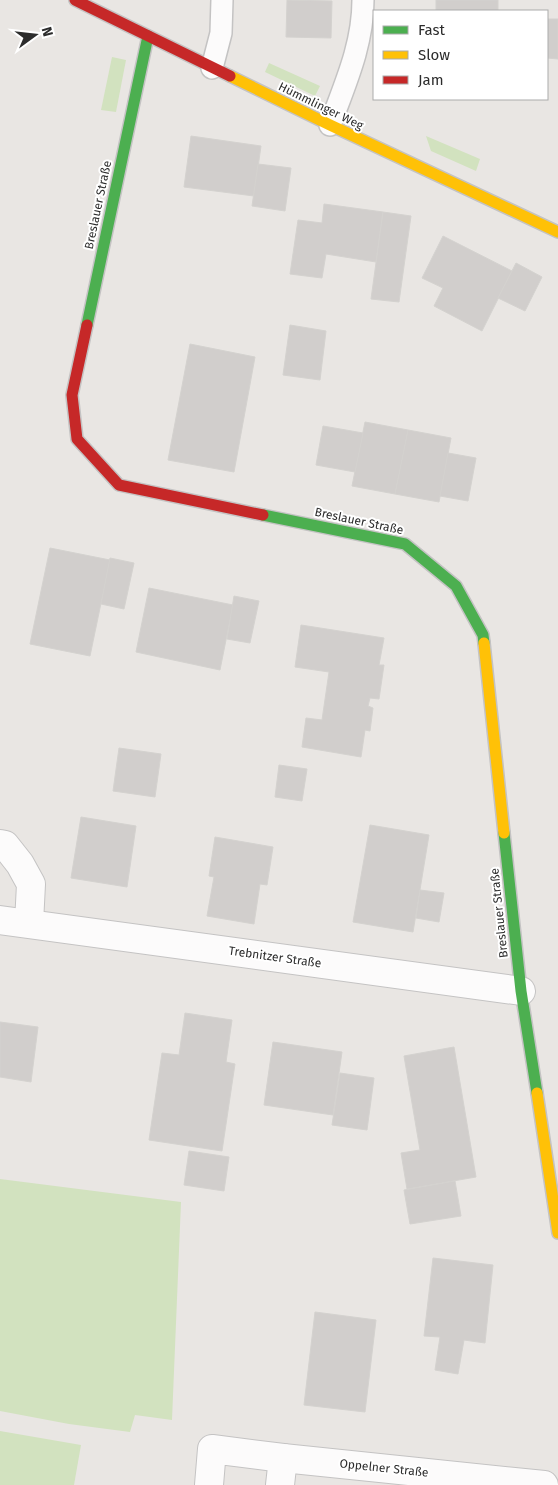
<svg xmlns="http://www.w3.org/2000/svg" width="558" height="1485" font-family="'Fira Sans',sans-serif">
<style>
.green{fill:#d2e2bf}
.building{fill:#d1cecc;stroke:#d4d2cf}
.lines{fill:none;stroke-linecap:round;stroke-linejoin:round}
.lane-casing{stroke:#c4c3c3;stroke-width:24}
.street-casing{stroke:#c4c3c3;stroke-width:30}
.fast-casing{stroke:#c4c3c3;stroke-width:14}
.slow-casing{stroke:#c4c3c3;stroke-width:14}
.jam-casing{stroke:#c4c3c3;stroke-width:14}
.lane{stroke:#fcfbfb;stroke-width:21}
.street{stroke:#fcfbfb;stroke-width:28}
.fast{stroke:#4caf50;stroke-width:11}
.slow{stroke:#ffc107;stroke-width:11}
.jam{stroke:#c62828;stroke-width:11}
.labels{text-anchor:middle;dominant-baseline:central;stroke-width:4;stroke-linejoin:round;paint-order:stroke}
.street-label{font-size:12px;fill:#2c2c2c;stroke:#fff}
</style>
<rect width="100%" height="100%" fill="#e9e6e3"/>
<g class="green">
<path d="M112,57L126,60L116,112L101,110Z"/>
<path d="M269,63L320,86L315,96L265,72Z"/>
<path d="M426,136L480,159L476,171L431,151Z"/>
<path d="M0,1179L181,1202L172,1420L135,1415L130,1432L69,1424L0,1411Z"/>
<path d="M0,1431L81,1445L74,1485H0Z"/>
</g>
<g class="building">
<path d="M287,0L332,1L331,38L286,37Z"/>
<rect x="436" y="0" width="62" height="11"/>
<path d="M547,19H558V59L547,58Z"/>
<path d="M191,136L261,146L254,196L184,187Z"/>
<path d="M258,164L291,168L285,211L252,206Z"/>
<path d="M324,204L383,212L376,262L326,254L322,278L290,274L298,220L322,223Z"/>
<path d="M383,212L411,216L399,302L371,299Z"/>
<path d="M443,236L512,271L482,331L434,306L443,288L422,278Z"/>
<path d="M516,263L542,277L525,311L498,298Z"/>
<path d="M290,325L326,331L320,380L283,375Z"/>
<path d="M190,344L255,357L234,472L168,460Z"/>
<path d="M365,422L408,430L395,494L352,486Z"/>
<path d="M323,426L363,433L355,472L316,465Z"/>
<path d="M408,430L451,438L439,502L395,494Z"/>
<path d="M448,453L476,458L468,501L440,496Z"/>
<path d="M50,548L110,560L90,656L30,644Z"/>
<path d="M110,558L134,563L124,609L101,604Z"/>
<path d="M149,588L233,605L220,670L136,652Z"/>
<path d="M234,596L259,601L250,643L227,639Z"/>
<path d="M301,625L384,638L379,665H384L379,699L370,698L368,706L373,708L370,731L365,730L361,757L302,747L306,718L322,720L329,672L295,667Z"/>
<path d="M119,748L161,754L155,797L113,791Z"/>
<path d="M279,765L307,769L302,801L275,797Z"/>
<path d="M81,817L136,826L127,887L71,878Z"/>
<path d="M370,825L429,835L413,932L353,922Z"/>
<path d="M215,837L273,847L267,885L260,884L254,924L207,916L214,877L209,876Z"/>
<path d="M420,890L444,893L439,922L416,918Z"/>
<path d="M185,1013L232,1020L226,1062L235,1064L222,1151L149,1140L162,1053L179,1055Z"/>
<path d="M0,1022L38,1027L31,1082L0,1077Z"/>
<path d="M273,1042L342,1052L333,1115L264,1105Z"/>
<path d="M454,1047L476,1177L407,1189L401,1153L420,1150L404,1056Z"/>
<path d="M340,1073L374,1078L367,1130L332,1125Z"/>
<path d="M189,1151L229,1157L224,1191L184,1185Z"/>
<path d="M455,1181L461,1216L410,1224L404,1190Z"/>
<path d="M433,1258L493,1265L485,1343L464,1340L458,1374L435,1370L440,1337L424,1336Z"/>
<path d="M315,1312L376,1320L365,1412L304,1405Z"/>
</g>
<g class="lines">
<g class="lane-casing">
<g id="lane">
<path d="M212,68L221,33L222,0"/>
<path d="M330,125C345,84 363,45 363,0"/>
</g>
</g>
<g class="street-casing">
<g id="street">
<path d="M0,844L5,845L20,864L31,884L29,923"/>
<path d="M0,920L521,991"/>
<path d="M209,1485L212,1449L283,1458L544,1485"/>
<path d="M280,1485L283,1458"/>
</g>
</g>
<g class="fast-casing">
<g id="fast">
<path d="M87,325L148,36"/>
<path d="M263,515L405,544L456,586L483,635L484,643"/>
<path d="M504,833L521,991L537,1093"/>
</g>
</g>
<g class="slow-casing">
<g id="slow">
<path d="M230,76L330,125L558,232"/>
<path d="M484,643L504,833"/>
<path d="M537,1093L558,1233"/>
</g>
</g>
<g class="jam-casing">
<g id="jam">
<path d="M75,0L230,76"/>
<path d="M87,325L72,395L77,439L119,485L263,515"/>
</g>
</g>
<use href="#lane" class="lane"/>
<use href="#street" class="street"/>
<use href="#fast" class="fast"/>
<use href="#slow" class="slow"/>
<use href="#jam" class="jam"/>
</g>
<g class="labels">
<g class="street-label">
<text transform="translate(321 106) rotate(26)">Hümmlinger Weg</text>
<text transform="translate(98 205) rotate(-78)">Breslauer Straße</text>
<text transform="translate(359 521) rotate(12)">Breslauer Straße</text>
<text transform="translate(499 913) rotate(-96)">Breslauer Straße</text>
<text transform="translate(275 957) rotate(8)">Trebnitzer Straße</text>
<text transform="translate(384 1468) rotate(6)">Oppelner Straße</text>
</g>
</g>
<rect x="373" y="10" width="175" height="90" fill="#ffffff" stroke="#ababab"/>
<rect x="383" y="26" width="25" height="8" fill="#4caf50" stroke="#ababab"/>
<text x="418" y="35" font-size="15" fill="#2c2c2c">Fast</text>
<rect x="383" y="51" width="25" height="8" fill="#ffc107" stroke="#ababab"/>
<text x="418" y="60" font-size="15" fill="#2c2c2c">Slow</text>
<rect x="383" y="76" width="25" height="8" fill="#c62828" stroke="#ababab"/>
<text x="418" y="85" font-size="15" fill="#2c2c2c">Jam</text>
<g transform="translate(35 35) rotate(75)" stroke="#ffffff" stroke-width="4" paint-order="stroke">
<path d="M0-4L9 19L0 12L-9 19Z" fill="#2c2c2c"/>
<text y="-8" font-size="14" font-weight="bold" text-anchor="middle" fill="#2c2c2c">N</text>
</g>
</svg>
